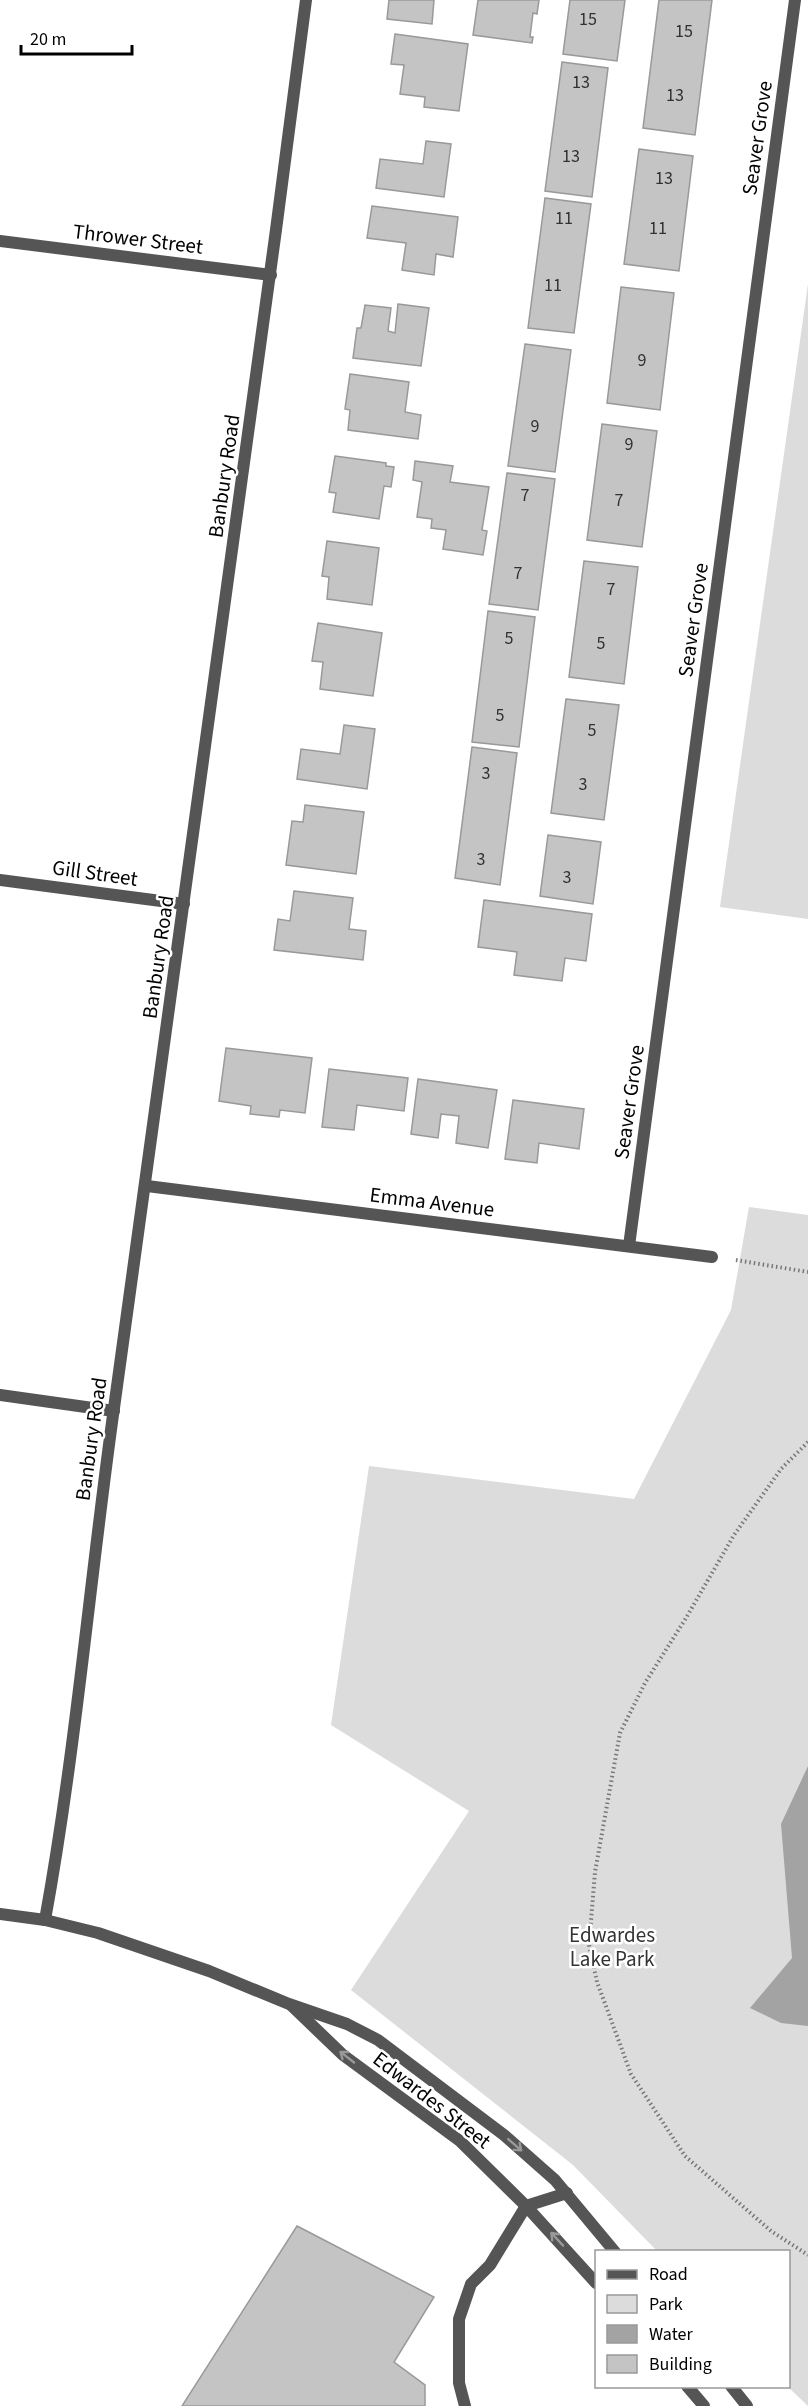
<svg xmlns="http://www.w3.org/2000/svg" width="808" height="2406" font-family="'Source Sans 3',sans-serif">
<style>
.green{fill:#dcdcdc}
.water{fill:#a3a3a3}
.building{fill:#c4c4c4;stroke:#999;stroke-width:1.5}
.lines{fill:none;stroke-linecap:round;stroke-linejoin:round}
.path{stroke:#777;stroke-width:4;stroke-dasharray:1.5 3;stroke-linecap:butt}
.service{stroke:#555;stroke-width:12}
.minor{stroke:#555;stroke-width:12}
.tertiary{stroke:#555;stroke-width:12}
.oneway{stroke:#999}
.labels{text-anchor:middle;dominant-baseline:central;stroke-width:5;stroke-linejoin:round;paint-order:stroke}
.number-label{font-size:18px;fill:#313131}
.street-label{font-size:21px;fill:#000;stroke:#fff}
.park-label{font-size:21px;fill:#333;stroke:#fff}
</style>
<rect width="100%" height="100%" fill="#fff"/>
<g class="green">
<path d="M808,284V919L720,907Z"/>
<path d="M749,1207L808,1215V2406L788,2387V2252L657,2251L573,2165L351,1990L469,1811L331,1725L369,1466L634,1499L731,1310Z"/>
</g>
<path class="water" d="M808,1766V2026L781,2023L750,2008L792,1958L781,1824Z"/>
<g class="building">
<path d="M389,0H434L432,24L387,19Z"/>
<path d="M478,0H539L537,14L533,13L530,37H533L532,43L473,35Z"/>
<path d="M570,0H625L617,61L563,54Z"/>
<path d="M659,0H712L695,135L643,128Z"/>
<path d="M395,34L468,44L459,111L424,107L425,97L400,94L404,65L391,64Z"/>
<path d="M562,62L608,68L592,197L545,191Z"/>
<path d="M426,141L451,144L444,197L376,188L380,159L423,164Z"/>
<path d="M639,149L693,156L679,271L624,264Z"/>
<path d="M545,198L591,204L574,333L528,328Z"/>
<path d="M372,206L458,217L453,257L436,254L434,275L402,270L406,243L367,238Z"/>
<path d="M621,287L674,293L660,410L607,403Z"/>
<path d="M398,304L429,308L421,366L353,358L357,328H361L365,305L391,308L388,331L395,333Z"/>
<path d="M525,344L571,350L555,472L508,466Z"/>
<path d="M350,374L409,382L405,412L421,415L418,439L348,430L350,410L345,409Z"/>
<path d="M602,424L657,431L642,547L587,540Z"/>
<path d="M335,456L386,463V466L394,467L391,487L384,486L379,519L333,512L336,493L329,492Z"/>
<path d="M415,461L453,466L450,482L489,487L482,530L487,531L483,555L443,549L446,530L431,528L432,519L417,517L422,482L413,480Z"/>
<path d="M507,473L555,479L538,610L489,604Z"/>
<path d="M327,541L379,548L372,605L327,599L329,577L322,576Z"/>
<path d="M584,561L638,567L624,684L569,677Z"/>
<path d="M488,611L535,617L519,747L472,742Z"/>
<path d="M318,623L382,633L373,696L320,689L323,662L312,661Z"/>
<path d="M566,699L619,705L604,820L551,813Z"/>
<path d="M344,725L375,729L367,789L297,779L301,749L340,754Z"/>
<path d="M472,747L517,753L500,885L455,878Z"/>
<path d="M305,805L364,812L356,874L286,865L292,821L303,822Z"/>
<path d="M548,835L601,842L593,904L540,896Z"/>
<path d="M294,891L353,898L349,929L366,931L363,960L274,950L278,919L290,921Z"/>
<path d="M484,900L592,914L586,961L565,958L562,981L514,975L517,952L478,947Z"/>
<path d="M226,1048L312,1058L305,1113L280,1110L279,1117L250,1114L251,1106L219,1101Z"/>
<path d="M329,1069L408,1078L404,1111L357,1105L354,1130L322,1127Z"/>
<path d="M418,1079L497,1090L488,1148L456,1143L459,1116L441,1114L438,1138L411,1134Z"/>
<path d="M513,1100L584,1109L579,1149L539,1143L537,1163L505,1159Z"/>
<path d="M297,2226L434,2297L394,2362L425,2385V2406H182Z"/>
</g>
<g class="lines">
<g class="path">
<path d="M736,1260L808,1272"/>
<path d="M808,1442L781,1469L734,1535L686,1618L645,1683L620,1733L595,1872L589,1945L597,1982L631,2074L685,2156L771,2231L808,2255"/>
</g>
<path class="service" d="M465,2406L459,2383V2319L471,2284L490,2265L526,2206L567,2193"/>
<g class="minor">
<path d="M0,241L271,275"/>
<path d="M0,880L184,904"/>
<path d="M147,1186L712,1257"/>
<path d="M629,1246L795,0"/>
<path d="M0,1395L114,1411"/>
</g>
<g class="tertiary">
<path d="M0,1914L45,1920L98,1933L209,1971L289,2004L347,2024L378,2040L504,2135L555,2180L615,2252"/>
<path d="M45,1920C76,1750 90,1578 114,1408C182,940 245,470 306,0"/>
<path d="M292,2006L343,2055L460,2141L526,2206L596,2283"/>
<path d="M687,2386L704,2406"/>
<path d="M731,2386L747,2406"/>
</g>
</g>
<defs><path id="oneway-shaft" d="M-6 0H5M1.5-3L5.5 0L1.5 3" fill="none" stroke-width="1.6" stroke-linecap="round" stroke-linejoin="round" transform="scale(1.5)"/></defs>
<g class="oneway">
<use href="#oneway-shaft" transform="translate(347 2057) rotate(-142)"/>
<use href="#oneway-shaft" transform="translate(515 2145) rotate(41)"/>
<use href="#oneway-shaft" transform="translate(557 2239) rotate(-133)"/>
</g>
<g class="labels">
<g class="number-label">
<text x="588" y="19">15</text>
<text x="684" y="31">15</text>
<text x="581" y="82">13</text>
<text x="675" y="95">13</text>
<text x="571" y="156">13</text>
<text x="664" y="178">13</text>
<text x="564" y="218">11</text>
<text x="658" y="228">11</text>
<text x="553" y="285">11</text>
<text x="642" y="360">9</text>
<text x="535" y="426">9</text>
<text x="629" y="444">9</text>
<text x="525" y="495">7</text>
<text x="619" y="500">7</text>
<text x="518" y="573">7</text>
<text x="611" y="589">7</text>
<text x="509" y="638">5</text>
<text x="601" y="643">5</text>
<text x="500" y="715">5</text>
<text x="592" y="730">5</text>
<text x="486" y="773">3</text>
<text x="583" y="784">3</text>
<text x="481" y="859">3</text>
<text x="567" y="877">3</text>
</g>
<g class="street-label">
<text transform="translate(757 138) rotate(-82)">Seaver Grove</text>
<text transform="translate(138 239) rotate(7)">Thrower Street</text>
<text transform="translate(224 476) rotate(-82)">Banbury Road</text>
<text transform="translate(693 620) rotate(-82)">Seaver Grove</text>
<text transform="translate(95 873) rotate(8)">Gill Street</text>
<text transform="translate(158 957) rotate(-82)">Banbury Road</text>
<text transform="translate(629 1102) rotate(-82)">Seaver Grove</text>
<text transform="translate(432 1202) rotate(7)">Emma Avenue</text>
<text transform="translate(91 1439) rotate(-82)">Banbury Road</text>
<text transform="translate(432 2100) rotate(38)">Edwardes Street</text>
</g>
<g class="park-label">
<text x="612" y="1935">Edwardes<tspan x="612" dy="24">Lake Park</tspan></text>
</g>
</g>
<rect x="595" y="2250" width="195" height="138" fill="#ffffff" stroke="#999999" stroke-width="1.5"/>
<rect x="607" y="2270" width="30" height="9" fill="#555555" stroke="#999999" stroke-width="1.5"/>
<text x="649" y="2280" font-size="18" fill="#000000">Road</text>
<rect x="607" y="2295" width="30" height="18" fill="#dcdcdc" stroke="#999999" stroke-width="1.5"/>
<text x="649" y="2310" font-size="18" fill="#000000">Park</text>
<rect x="607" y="2325" width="30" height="18" fill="#a3a3a3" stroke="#999999" stroke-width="1.5"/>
<text x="649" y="2340" font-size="18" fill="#000000">Water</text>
<rect x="607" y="2355" width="30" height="18" fill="#c4c4c4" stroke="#999999" stroke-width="1.5"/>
<text x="649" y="2370" font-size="18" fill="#000000">Building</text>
<path d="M21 45v9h111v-9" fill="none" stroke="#000000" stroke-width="3"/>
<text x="30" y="45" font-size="18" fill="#000000" stroke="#ffffff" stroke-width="4.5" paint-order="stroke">20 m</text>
</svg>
